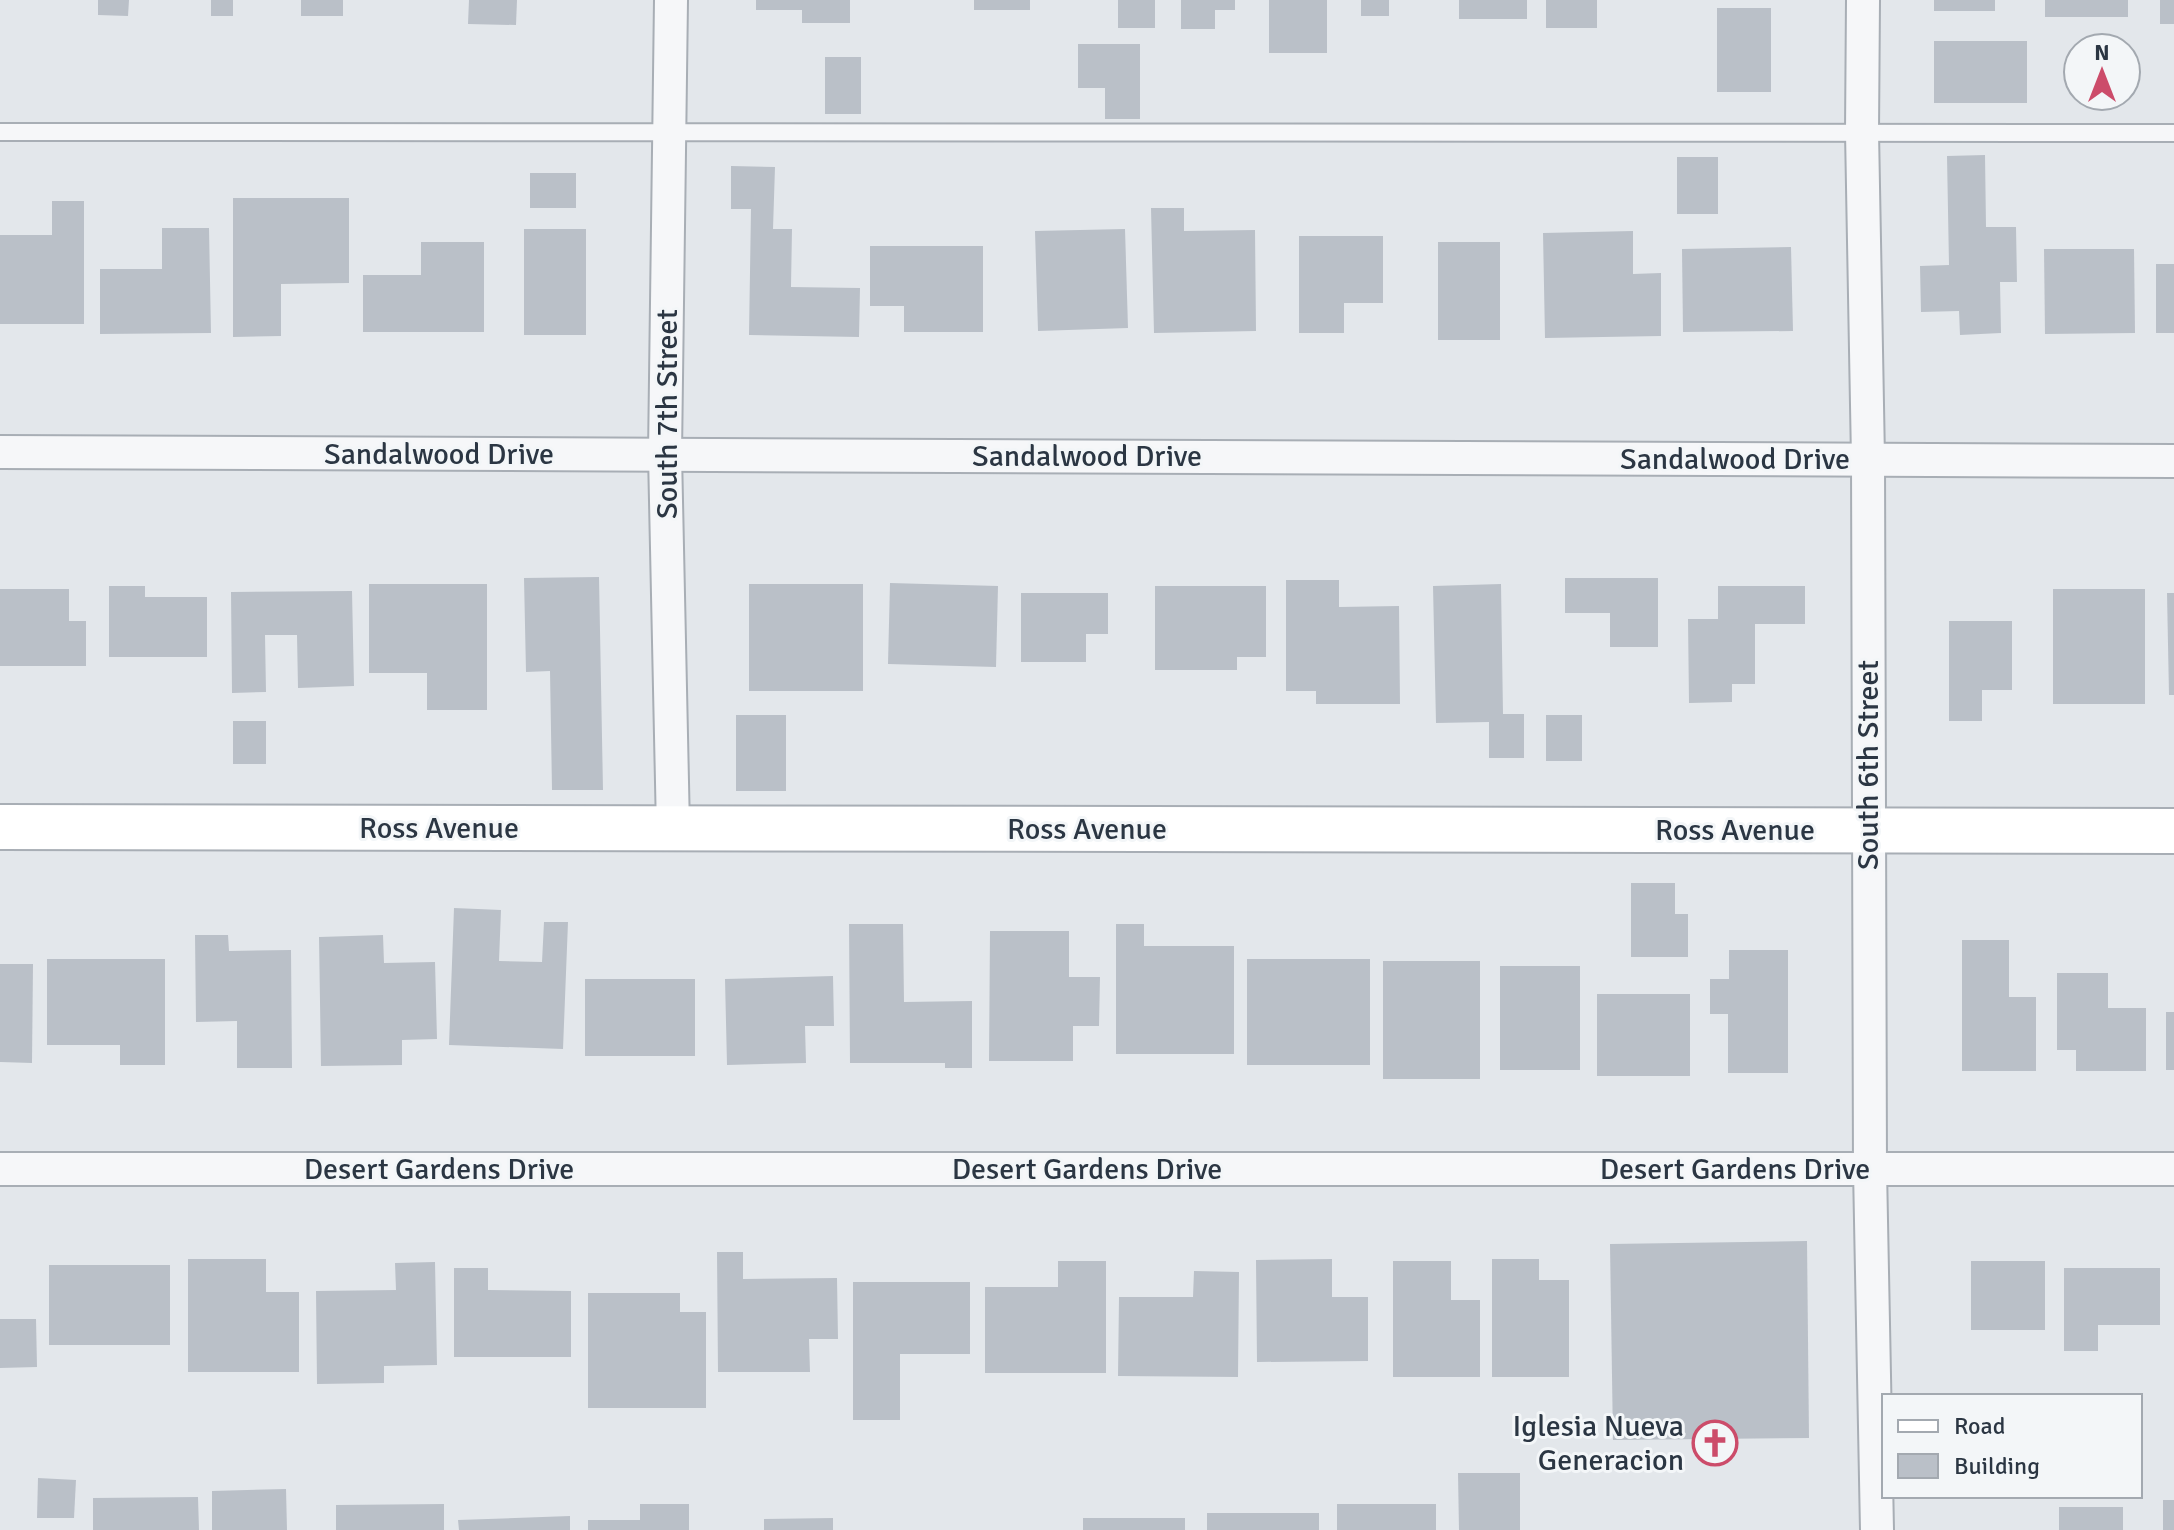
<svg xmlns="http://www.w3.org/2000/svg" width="2174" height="1530" font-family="Signika,sans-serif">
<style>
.building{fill:#bac0c8}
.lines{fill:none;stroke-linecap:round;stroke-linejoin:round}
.lane-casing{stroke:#a8aeb5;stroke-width:20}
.street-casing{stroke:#a8aeb5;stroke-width:36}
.secondary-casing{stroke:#a8aeb5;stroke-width:48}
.lane{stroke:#f6f7f9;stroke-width:16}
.street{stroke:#f6f7f9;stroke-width:32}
.secondary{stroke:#fff;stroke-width:44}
.labels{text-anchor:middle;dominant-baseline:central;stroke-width:6;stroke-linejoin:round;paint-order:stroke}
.street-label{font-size:30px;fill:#2b3643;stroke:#f3f6f8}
.poi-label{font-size:30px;fill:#2b3643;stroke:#f3f6f8;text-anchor:end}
</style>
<rect width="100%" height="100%" fill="#e3e7eb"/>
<g class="building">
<path d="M98,0H129L128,16L98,15Z"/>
<rect x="211" y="0" width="22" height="16"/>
<rect x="301" y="0" width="42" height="16"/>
<path d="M469,0H517L516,25L468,24Z"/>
<path d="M756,0H850V23H802V10H756Z"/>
<rect x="974" y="0" width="56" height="10"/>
<rect x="1118" y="0" width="37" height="28"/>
<path d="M1181,0H1235V10H1215V29H1181Z"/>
<rect x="1269" y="0" width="58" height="53"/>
<rect x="1361" y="0" width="28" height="16"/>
<rect x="1459" y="0" width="68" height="19"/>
<rect x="1546" y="0" width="51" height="28"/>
<rect x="1934" y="0" width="61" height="11"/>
<rect x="2045" y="0" width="83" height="17"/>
<rect x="2160" y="0" width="14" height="24"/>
<rect x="1717" y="8" width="54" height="84"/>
<rect x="1934" y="41" width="93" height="62"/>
<path d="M1078,44H1140V119H1105V88H1078Z"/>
<rect x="825" y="57" width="36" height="57"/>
<path d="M1985,155L1986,227H2016L2017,282H2000L2001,333L1960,335L1959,311L1921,312L1920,266L1949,265L1947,156Z"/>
<rect x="1677" y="157" width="41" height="57"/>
<path d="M731,166L775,167L773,229H792L791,287L860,288L859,337L749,335L751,209H731Z"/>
<rect x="530" y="173" width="46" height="35"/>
<path d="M233,198H349V283L281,284V336L233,337Z"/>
<path d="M52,201H84V324H0V235H52Z"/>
<path d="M1151,208H1184V231L1255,230L1256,331L1154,333Z"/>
<path d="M162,228H209L211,333L100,334V269H162Z"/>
<rect x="524" y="229" width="62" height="106"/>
<path d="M1125,229L1128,328L1038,331L1035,231Z"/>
<path d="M1633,231V274L1661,273V336L1545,338L1543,233Z"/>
<path d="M1299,236H1383V303H1344V333H1299Z"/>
<path d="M421,242H484V332H363V275H421Z"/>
<rect x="1438" y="242" width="62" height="98"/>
<path d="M870,246H983V332H904V306H870Z"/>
<path d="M1791,247L1793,331L1683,332L1682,249Z"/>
<path d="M2044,249H2134L2135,333L2045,334Z"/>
<rect x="2156" y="264" width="18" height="69"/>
<path d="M599,577L603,790H552L550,671L526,672L524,578Z"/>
<path d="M1565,578H1658V647H1610V613H1565Z"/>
<path d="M1286,580H1339V607L1399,606L1400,704H1316V691H1286Z"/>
<path d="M890,583L998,586L996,667L888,664Z"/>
<path d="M369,584H487V710H427V673H369Z"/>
<rect x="749" y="584" width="114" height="107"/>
<path d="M1501,584L1503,714H1524V758H1489V722L1436,723L1433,586Z"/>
<path d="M109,586H145V597H207V657H109Z"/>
<path d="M1155,586H1266V657H1237V670H1155Z"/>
<path d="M1718,586H1805V624H1755V684H1732V702L1689,703L1688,619H1718Z"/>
<path d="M0,589H69V621H86V666H0Z"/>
<rect x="2053" y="589" width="92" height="115"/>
<path d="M352,591L354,686L298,688L297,635H265L266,692L232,693L231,592Z"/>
<path d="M1021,593H1108V634H1086V662H1021Z"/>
<path d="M2167,593H2174V695H2169Z"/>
<path d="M1949,621H2012V690H1982V721H1949Z"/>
<rect x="736" y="715" width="50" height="76"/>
<rect x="1546" y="715" width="36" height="46"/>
<rect x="233" y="721" width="33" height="43"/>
<path d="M1631,883H1675V914H1688V957H1631Z"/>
<path d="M454,908L501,910L499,961L542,962L544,922H568L563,1049L449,1045Z"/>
<path d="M849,924H903L904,1002L972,1001V1068H945V1063H850Z"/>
<path d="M1116,924H1144V946H1234V1054H1116Z"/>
<path d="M990,931H1069V977H1100L1099,1026H1073V1061H989Z"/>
<path d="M195,935H228L229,951L291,950L292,1068H237V1021L196,1022Z"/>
<path d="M383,935L384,963L435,962L437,1039L402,1040V1065L321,1066L319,937Z"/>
<path d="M1962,940H2009V997H2036V1071H1962Z"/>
<path d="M1729,950H1788V1073H1728V1014H1710V979H1729Z"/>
<path d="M47,959H165V1065H120V1045H47Z"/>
<rect x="1247" y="959" width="123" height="106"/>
<rect x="1383" y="961" width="97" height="118"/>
<path d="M0,964H33L32,1063L0,1062Z"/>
<rect x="1500" y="966" width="80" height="104"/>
<path d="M2057,973H2108V1008H2146V1071H2076V1050H2057Z"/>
<path d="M833,976L834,1026H805L806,1063L727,1065L725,979Z"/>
<rect x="585" y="979" width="110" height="77"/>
<rect x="1597" y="994" width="93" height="82"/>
<rect x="2166" y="1012" width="8" height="58"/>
<path d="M1807,1241L1809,1438L1613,1440L1610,1244Z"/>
<path d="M717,1252H743V1279L837,1278L838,1339H809L810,1372H718Z"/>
<path d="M188,1259H266V1292H299V1372H188Z"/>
<path d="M1332,1259V1297H1368V1361L1257,1362L1256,1260Z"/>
<path d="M1492,1259H1539V1280H1569V1377H1492Z"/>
<path d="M1058,1261H1106V1373H985V1287H1058Z"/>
<path d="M1393,1261H1451V1300H1480V1377H1393Z"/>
<rect x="1971" y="1261" width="74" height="69"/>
<path d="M435,1262L437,1365L384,1366V1383L317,1384L316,1291L396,1290L395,1263Z"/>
<rect x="49" y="1265" width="121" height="80"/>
<path d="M454,1268H488V1290L571,1291V1357H454Z"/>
<path d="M2064,1268H2160V1325H2098V1351H2064Z"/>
<path d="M1194,1271L1239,1272L1238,1377L1118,1376L1119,1297H1193Z"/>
<path d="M853,1282H970V1354H900V1420H853Z"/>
<path d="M588,1293H680V1312H706V1408H588Z"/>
<path d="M0,1319H36L37,1367L0,1368Z"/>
<path d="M1458,1473H1520V1530H1459Z"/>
<path d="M38,1478L76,1480L74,1518H37Z"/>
<path d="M286,1489L287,1530H212V1491Z"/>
<path d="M198,1497L199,1530H93V1498Z"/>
<rect x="2163" y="1500" width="11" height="30"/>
<path d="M444,1504V1530H336V1505Z"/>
<path d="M640,1504H689V1530H588V1520H640Z"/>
<rect x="1337" y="1504" width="99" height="26"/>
<rect x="2059" y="1507" width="64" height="23"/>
<rect x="1207" y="1513" width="112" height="17"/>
<path d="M570,1516V1530H459L458,1520Z"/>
<path d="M833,1518V1530H764V1519Z"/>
<rect x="1083" y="1518" width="102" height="12"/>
</g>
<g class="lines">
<g class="lane-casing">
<path id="lane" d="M0,132L2174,133"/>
</g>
<g class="street-casing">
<g id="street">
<path d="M671,0L665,454L673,829"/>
<path d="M1863,0L1862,132L1868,459L1870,1169L1877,1530"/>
<path d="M0,452L2174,461"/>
<path d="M0,1169H2174"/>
</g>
</g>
<g class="secondary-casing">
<path id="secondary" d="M0,827L2174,831"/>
</g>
<use href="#lane" class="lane"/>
<use href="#street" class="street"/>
<use href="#secondary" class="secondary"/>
</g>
<defs>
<g id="church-ring" transform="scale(2.3)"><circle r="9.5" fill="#f3f6f8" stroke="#cc4c6a" stroke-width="1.5"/><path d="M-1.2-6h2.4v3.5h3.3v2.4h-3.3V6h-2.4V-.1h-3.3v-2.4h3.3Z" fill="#cc4c6a"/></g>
</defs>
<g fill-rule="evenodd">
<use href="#church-ring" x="1715" y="1443"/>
</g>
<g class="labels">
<g class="street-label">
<text transform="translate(667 414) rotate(-90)">South 7th Street</text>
<text x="439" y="454">Sandalwood Drive</text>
<text x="1087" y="456">Sandalwood Drive</text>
<text x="1735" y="459">Sandalwood Drive</text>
<text transform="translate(1868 765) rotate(-90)">South 6th Street</text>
<text x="439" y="828">Ross Avenue</text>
<text x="1087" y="829">Ross Avenue</text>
<text x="1735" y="830">Ross Avenue</text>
<text x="439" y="1169">Desert Gardens Drive</text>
<text x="1087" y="1169">Desert Gardens Drive</text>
<text x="1735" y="1169">Desert Gardens Drive</text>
</g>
<g class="poi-label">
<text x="1684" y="1426">Iglesia Nueva<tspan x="1684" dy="34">Generacion</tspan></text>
</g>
</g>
<rect x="1882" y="1394" width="260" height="104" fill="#f3f6f8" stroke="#a3a9b0" stroke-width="2"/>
<rect x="1898" y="1420" width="40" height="12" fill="#ffffff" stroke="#a3a9b0" stroke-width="2"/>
<text x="1954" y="1434" font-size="24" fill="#2b3643">Road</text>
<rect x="1898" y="1454" width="40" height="24" fill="#bac0c8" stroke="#a3a9b0" stroke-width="2"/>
<text x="1954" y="1474" font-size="24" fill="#2b3643">Building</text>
<g transform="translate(2102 72)"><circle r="38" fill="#f3f6f8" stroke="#a3a9b0" stroke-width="2"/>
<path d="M0-6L14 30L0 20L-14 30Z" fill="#cc4c6a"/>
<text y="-12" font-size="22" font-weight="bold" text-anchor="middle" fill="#2b3643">N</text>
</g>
</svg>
